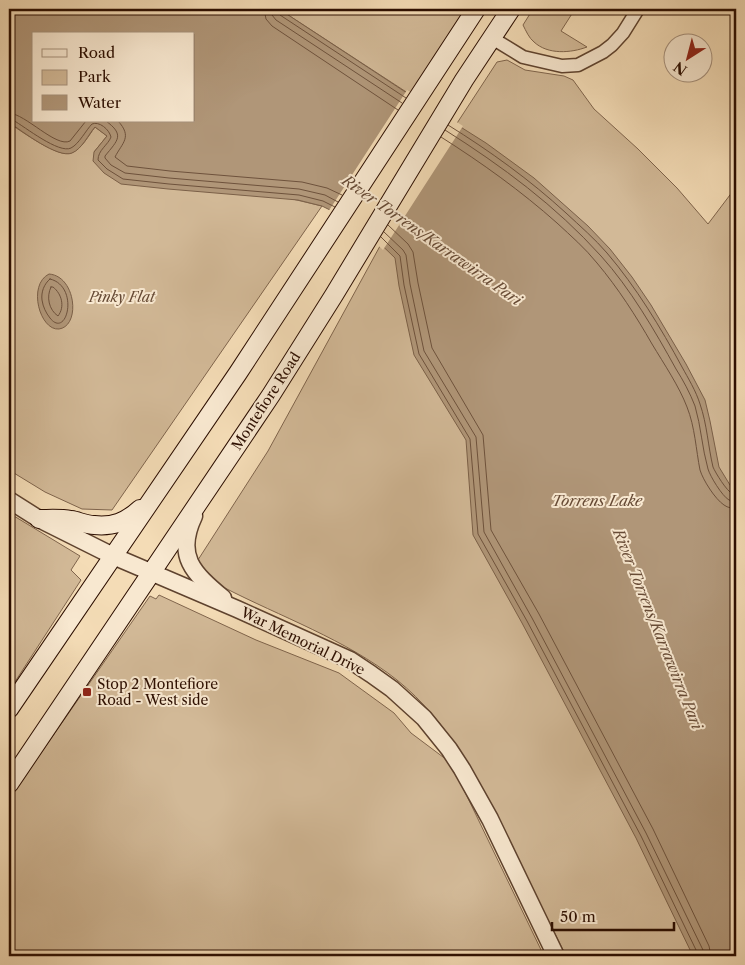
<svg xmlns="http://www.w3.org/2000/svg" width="745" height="965" font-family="'Libre Caslon Text',serif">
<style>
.green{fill:#d2b997;stroke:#7f644c}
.water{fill:#b09678;stroke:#7b6048;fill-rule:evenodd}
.pier{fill:#f4dcb6}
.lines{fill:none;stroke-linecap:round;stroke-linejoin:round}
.shore{stroke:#6e523c;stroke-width:1}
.minor-casing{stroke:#5e422e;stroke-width:15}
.tertiary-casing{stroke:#5e422e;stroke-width:19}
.secondary-casing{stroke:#2c0e00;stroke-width:20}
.minor{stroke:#f8e8d0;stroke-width:12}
.tertiary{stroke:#f8e8d0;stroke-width:16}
.secondary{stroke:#f8e8d0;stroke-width:18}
.poi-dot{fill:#8f2418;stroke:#f8e8d0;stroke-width:2}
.labels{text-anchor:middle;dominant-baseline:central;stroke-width:4;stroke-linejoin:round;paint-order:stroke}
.park-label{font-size:14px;font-style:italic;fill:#664a35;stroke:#f8e8d0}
.street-label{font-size:14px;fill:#2c0e00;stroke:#f8e8d0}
.poi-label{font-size:14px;fill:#2c0e00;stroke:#f8e8d0;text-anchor:start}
.water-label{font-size:15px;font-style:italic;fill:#674b36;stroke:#f8e8d0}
</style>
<rect width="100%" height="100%" fill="#f4dcb6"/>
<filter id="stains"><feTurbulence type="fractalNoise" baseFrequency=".004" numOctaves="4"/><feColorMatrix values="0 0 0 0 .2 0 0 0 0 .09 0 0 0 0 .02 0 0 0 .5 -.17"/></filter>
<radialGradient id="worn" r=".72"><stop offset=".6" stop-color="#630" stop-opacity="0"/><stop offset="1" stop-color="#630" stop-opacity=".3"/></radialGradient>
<g class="green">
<path d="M279,9H475L417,99Z"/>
<path d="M533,9H575L561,31L587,47C571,53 548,55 534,42C529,38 526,31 523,25Z"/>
<path d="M507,60L525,70L564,76L573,80L594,109L638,149L677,188L708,224L736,187V956H566C546,916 527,877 507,837C477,778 449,722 397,680C345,639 281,617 223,587L211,579L196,563L268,451L397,215L497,62Z"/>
<path d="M9,123C21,131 58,158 71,153C81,150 89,135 95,127L107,136L94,152L322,206L112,510L82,509L45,492L9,470Z"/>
<path d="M9,513L80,556L71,570L81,580L9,691Z"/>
<path d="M159,595L256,640L339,673L394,713L411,733L451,763L544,956H9V799L150,596L156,599Z"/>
</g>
<g class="water">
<path d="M9,9H279L413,97L486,143L534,178L588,226L610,249L632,277L651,305L686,364L705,400L710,421L719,467L730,485L736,492V956H693L636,838L522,623L473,535L466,440L414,355L399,286L395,258L362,226L322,206L298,200L168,189L121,184L104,173L93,161L94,152L107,136L95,127C88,135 82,149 72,153C58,159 22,131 10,123H9ZM34,34H194V121H34Z"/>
<path d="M49,274C76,276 81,326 59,329C40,331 27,285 49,274Z"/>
</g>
<path class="pier" d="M407,90L463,126L383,250L361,229L328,212Z"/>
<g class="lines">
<g class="shore">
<path d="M264,9L266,19L272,26L398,110"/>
<path d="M271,9L272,15L276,20L402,103"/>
<path d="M277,9L278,12L280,15L406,98"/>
<path d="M9,113C26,114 56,148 70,141L86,121"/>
<path d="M9,119L13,120C25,127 59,154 71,148C79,144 86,130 92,124C99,121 109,129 111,137C108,145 98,150 98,160L107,169L123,179L169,184L299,195L323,201L335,207"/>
<path d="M106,121C125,135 118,140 105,156V158L111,165L125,173L169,178L299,189L325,195L338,202"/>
<path d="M118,121C133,137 122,143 115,157L127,166L170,171L302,182L327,188L342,195"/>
<path d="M448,125C490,151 530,180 566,213C580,226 595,239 607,253C636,287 661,328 682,367C688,378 696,391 700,404C707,424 708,446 713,467C715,472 727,492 733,494C734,495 735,495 736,495"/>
<path d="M445,130C502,166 556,206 601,256C630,288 655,331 676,369C683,380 690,393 695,406C701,426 702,448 708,469C710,476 722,496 729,500C732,501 733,501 736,501"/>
<path d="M441,137C482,163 521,191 557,223C571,236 585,248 597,263C618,288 636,316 652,344C664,364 679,386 687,407C695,427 696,450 700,470C703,480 715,499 724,505C728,508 732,508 736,509"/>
<path d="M388,225L408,244L413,252L418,283L432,348L483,435L491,530L539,614L653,829L709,946L711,956"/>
<path d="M384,232L403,250L406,255L410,284L424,351L476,437L484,532L532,618L646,833L703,950L704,956"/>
<path d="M381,237L400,256L404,285L419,354L470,439L478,534L527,621L641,836L697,952V956"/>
<path d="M50,279C80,286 67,340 50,318C46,313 43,307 42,300C41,292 44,284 50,279Z"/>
<path d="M51,287H53C62,294 65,307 58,316C49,310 46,297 51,287Z"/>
</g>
<g class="minor-casing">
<path id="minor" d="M492,38L523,57L562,66L578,65L603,52L612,45L623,33L638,9"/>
</g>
<g class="tertiary-casing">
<g id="tertiary">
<path d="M9,500L39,519L113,556L237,609L350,660L371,674L392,689L424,718L449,749L462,769L490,819L556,956"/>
<path d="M194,516C175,556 193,573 223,598"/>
</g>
</g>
<g class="secondary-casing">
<g id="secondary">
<path d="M39,519C49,519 60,518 71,520C78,521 86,525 94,525C113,527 126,522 140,509"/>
<path d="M9,709L238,373L476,9"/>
<path d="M9,784L271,395L334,295L464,80L511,9"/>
</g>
</g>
<use href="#minor" class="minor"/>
<use href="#tertiary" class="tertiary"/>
<use href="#secondary" class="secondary"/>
</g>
<rect class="poi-dot" x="82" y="687" width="10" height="10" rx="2.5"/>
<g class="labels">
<g class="park-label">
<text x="122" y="297">Pinky Flat</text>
</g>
<g class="street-label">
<text transform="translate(266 401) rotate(-57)">Montefiore Road</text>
<text transform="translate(303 641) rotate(26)">War Memorial Drive</text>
</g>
<g class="poi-label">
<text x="97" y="684">Stop 2 Montefiore<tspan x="97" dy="16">Road - West side</tspan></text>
</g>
<g class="water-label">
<text transform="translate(432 240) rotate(35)">River Torrens/Karrawirra Pari</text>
<text x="597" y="500">Torrens Lake</text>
<text transform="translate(658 629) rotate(68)">River Torrens/Karrawirra Pari</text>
</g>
</g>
<rect width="745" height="965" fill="none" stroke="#f4dcb6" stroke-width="30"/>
<rect x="10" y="10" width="725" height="945" fill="none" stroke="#2c0e00" stroke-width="2.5"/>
<rect x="15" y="15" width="715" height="935" fill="none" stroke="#2c0e00"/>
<rect x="32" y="32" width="162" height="90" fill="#f8e8d0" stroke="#a6917d"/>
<rect x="42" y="49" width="25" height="8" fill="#f8e8d0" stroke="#a6917d"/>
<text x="78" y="58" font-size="15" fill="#2c0e00">Road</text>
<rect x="42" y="70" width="25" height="15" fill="#d2b997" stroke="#a6917d"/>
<text x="78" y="82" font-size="15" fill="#2c0e00">Park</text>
<rect x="42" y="95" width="25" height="15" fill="#b09678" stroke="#a6917d"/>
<text x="78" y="108" font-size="15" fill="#2c0e00">Water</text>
<g transform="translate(688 58) rotate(216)"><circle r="24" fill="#f8e8d0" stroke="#a6917d"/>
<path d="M0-4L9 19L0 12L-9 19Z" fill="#8f2418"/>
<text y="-8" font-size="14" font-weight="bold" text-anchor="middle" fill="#2c0e00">N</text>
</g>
<path d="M552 922v8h122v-8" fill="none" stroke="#2c0e00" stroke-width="2.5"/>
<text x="560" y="922" font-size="15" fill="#2c0e00" stroke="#f8e8d0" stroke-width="4" paint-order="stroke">50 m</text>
<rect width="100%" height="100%" filter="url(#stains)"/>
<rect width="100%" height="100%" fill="url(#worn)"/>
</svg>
